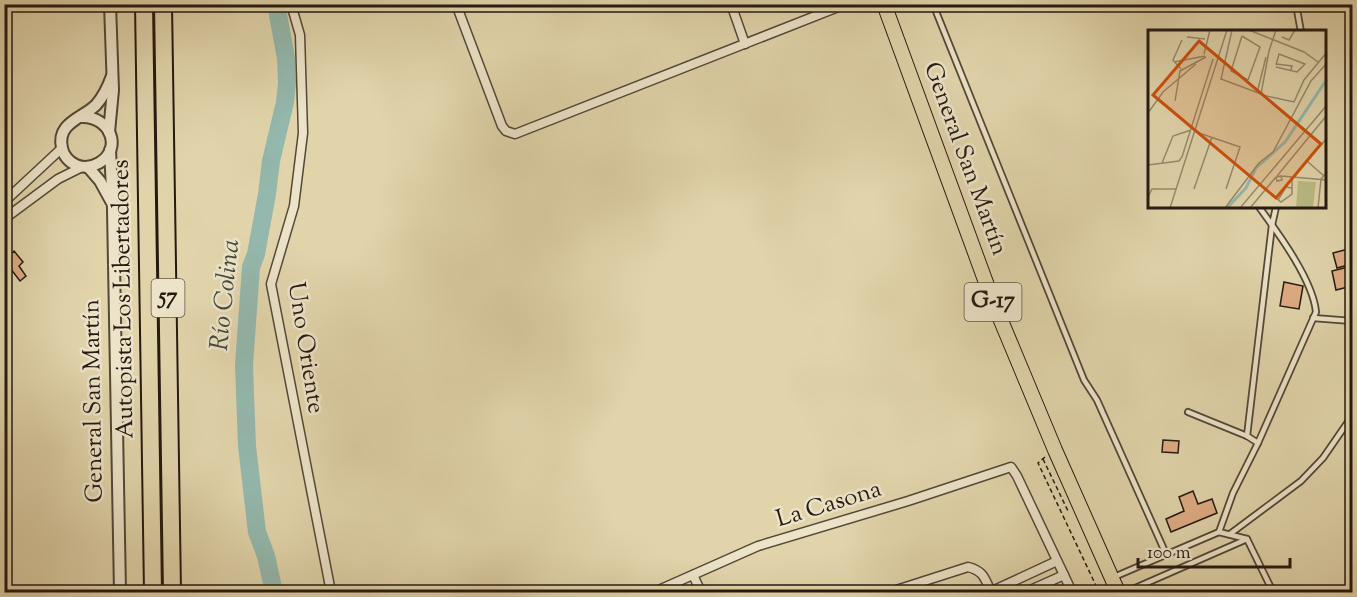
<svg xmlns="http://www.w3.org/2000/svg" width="1357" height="597" font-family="'Sorts Mill Goudy',serif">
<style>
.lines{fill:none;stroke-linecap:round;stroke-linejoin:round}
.river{stroke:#94b8ad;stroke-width:18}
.building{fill:#deac83;stroke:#251a10;stroke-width:1.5}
.service-casing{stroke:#544837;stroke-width:8}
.minor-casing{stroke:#544837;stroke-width:11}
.tertiary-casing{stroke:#544837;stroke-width:14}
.primary-casing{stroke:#251a10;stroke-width:16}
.motorway-casing{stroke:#251a10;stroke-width:20}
.path{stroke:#251a10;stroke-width:1.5;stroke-dasharray:4.5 3;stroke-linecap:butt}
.service{stroke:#ece3c8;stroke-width:4.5}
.minor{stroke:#ece3c8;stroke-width:8}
.tertiary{stroke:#ece3c8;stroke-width:10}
.primary{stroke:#e1d4ab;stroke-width:14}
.motorway{stroke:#e1d4ab;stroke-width:16}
.labels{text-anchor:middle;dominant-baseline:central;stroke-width:5;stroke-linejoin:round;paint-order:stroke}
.shield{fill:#ece3c8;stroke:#615647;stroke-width:1.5}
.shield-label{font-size:22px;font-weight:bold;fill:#251a10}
.street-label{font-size:24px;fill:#251a10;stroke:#ece3c8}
.water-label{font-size:26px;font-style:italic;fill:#46493f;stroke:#ece3c8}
.inset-river{fill:none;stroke:#94b8ad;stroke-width:3}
.inset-road{fill:none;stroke:#968a6d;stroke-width:1.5}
.view{fill:#cb500d;fill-opacity:0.15;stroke:#cb500d;stroke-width:3}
.inset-edge{fill:none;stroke:#251a10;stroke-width:3}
</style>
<rect width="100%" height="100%" fill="#e1d4ab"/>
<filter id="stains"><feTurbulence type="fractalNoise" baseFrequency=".00333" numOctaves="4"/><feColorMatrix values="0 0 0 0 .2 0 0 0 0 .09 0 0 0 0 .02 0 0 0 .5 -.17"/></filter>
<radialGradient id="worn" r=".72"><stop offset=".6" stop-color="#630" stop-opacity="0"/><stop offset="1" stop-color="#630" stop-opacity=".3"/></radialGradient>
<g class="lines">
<path class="river" d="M274,592L266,556L257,532L247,446L244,365L251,267L256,254L267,194L271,161L285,102L287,83L286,58L276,4"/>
</g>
<g class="building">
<path d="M1352,248V264L1337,268L1333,253Z"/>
<path d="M14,251L23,262L19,266L26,276L20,281L4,260Z"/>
<path d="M1352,266V286L1336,290L1332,271Z"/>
<path d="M1284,282L1303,286L1299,309L1280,306Z"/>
<path d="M1163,440L1179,441L1178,453L1162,452Z"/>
<path d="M1193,491L1198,504L1212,499L1217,513L1171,532L1166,519L1184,511L1179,497Z"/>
</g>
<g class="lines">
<g class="service-casing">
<g id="service">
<path d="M933,4L1084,380L1097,400L1166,554"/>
<path d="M1296,4L1301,32"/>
<path d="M1313,318L1352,321"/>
<path d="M1188,412L1247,436L1258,443"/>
<path d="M1247,436L1272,225L1276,207"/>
<path d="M1219,532L1233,493L1258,443L1316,312C1313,280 1278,233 1259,207"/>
<path d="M1230,534L1301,481L1323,458L1352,416"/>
<path d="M1114,577L1219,532L1247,539L1273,592"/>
<path d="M1126,592L1247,539"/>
</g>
</g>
<g class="minor-casing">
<g id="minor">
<path d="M291,4L300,35L303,133L294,206L271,284L331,592"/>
<path d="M456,4L502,126L506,131L515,134L846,4"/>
<path d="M731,4L745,44"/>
<path d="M4,202L62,148"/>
<path d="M4,219L58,179L82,167"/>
<path d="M693,575L701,592"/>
<path d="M663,592L661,589L758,546L908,501L1011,467L1017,476L1072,592"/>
<path d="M890,592L968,567C984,571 985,579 991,592"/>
<path d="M990,592L1057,561"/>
<path d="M1026,592L1064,575"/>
</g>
</g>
<g class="tertiary-casing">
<g id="tertiary">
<path d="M82,117C109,116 124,148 99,163C92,167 83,168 76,165C69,162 63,155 62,148C56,123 83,118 96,105C104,96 108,87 112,76"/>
<path d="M109,132L113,90L110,4"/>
<path d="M110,150L113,209L120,592"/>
<path d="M88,167L100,181L111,201"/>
</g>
</g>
<g class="primary-casing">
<path id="primary" d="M884,4L992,299L1055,450L1118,592"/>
</g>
<g class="motorway-casing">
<g id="motorway">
<path d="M144,4L153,592"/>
<path d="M163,4L172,592"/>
</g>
</g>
<g class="path">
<path d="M1045,457L1038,463L1099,592"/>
<path d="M1043,459L1068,511"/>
</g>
<use href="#service" class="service"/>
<use href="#minor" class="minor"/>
<use href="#tertiary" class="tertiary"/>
<use href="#primary" class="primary"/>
<use href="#motorway" class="motorway"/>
</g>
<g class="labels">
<g class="shield">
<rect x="151.5" y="279" width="33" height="38" rx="4.5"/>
<rect x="964.5" y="283" width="57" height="38" rx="4.5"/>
</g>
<g class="shield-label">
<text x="168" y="298">57</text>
<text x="993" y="302">G-17</text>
</g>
<g class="street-label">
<text transform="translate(965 159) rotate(70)">General San Martín</text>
<text transform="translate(124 299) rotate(-91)">Autopista Los Libertadores</text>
<text transform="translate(305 348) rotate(81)">Uno Oriente</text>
<text transform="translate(94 401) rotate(-91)">General San Martín</text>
<text transform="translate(829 505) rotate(-17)">La Casona</text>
</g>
<g class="water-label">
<text transform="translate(226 295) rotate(-84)">Río Colina</text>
</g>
</g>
<g transform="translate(1148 30)">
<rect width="178" height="178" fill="#e1d4ab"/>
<path d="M150,151L168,152L165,178H148Z" fill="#babb84"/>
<path class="inset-river" d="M79,178L98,158L108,138L137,112L179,49"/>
<path class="inset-road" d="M84,0L73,49L113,64L121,21M101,0L156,22L170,32M94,6L83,41L100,50M94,6L112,17L100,50M39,7L57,9M134,7L141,10L147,0M121,21L128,0M56,24L62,0M26,32L57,26M128,34L144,36L143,40M128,35L131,24L157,34L149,42L128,37M33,39L25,30L34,10M109,63L118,27M114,65L146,72L156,50L179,22M27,71L32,41L58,27M0,83L15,62L48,34M48,102L92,117L78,159M14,133L25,106L43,100M0,135L31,131L34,127L65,29M129,146L179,85M133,146L179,150M133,146L134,150L129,151L128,147ZM176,146L159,131L179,108M46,159L64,107M118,160L133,172L144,164V149M0,167L4,159H28M130,170L138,157L144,158M22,178L79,0M77,178L111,133L125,122L163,51L179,33M92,178L179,75M102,178L128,147M170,178L173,149L179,142"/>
<path class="view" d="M51,11L173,114L128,168L5,65Z"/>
<rect width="178" height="178" class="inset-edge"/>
</g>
<rect width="1357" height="597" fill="none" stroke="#e1d4ab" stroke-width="24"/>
<rect x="6" y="6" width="1345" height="585" fill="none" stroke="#251a10" stroke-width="3"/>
<rect x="12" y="12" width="1333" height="573" fill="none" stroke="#251a10" stroke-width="1.5"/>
<path d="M1138 558v9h152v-9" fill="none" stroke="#251a10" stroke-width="3"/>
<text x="1147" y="558" font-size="18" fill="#251a10" stroke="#ece3c8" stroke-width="4.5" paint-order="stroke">100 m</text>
<rect width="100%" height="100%" filter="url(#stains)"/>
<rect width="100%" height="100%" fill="url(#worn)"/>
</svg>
